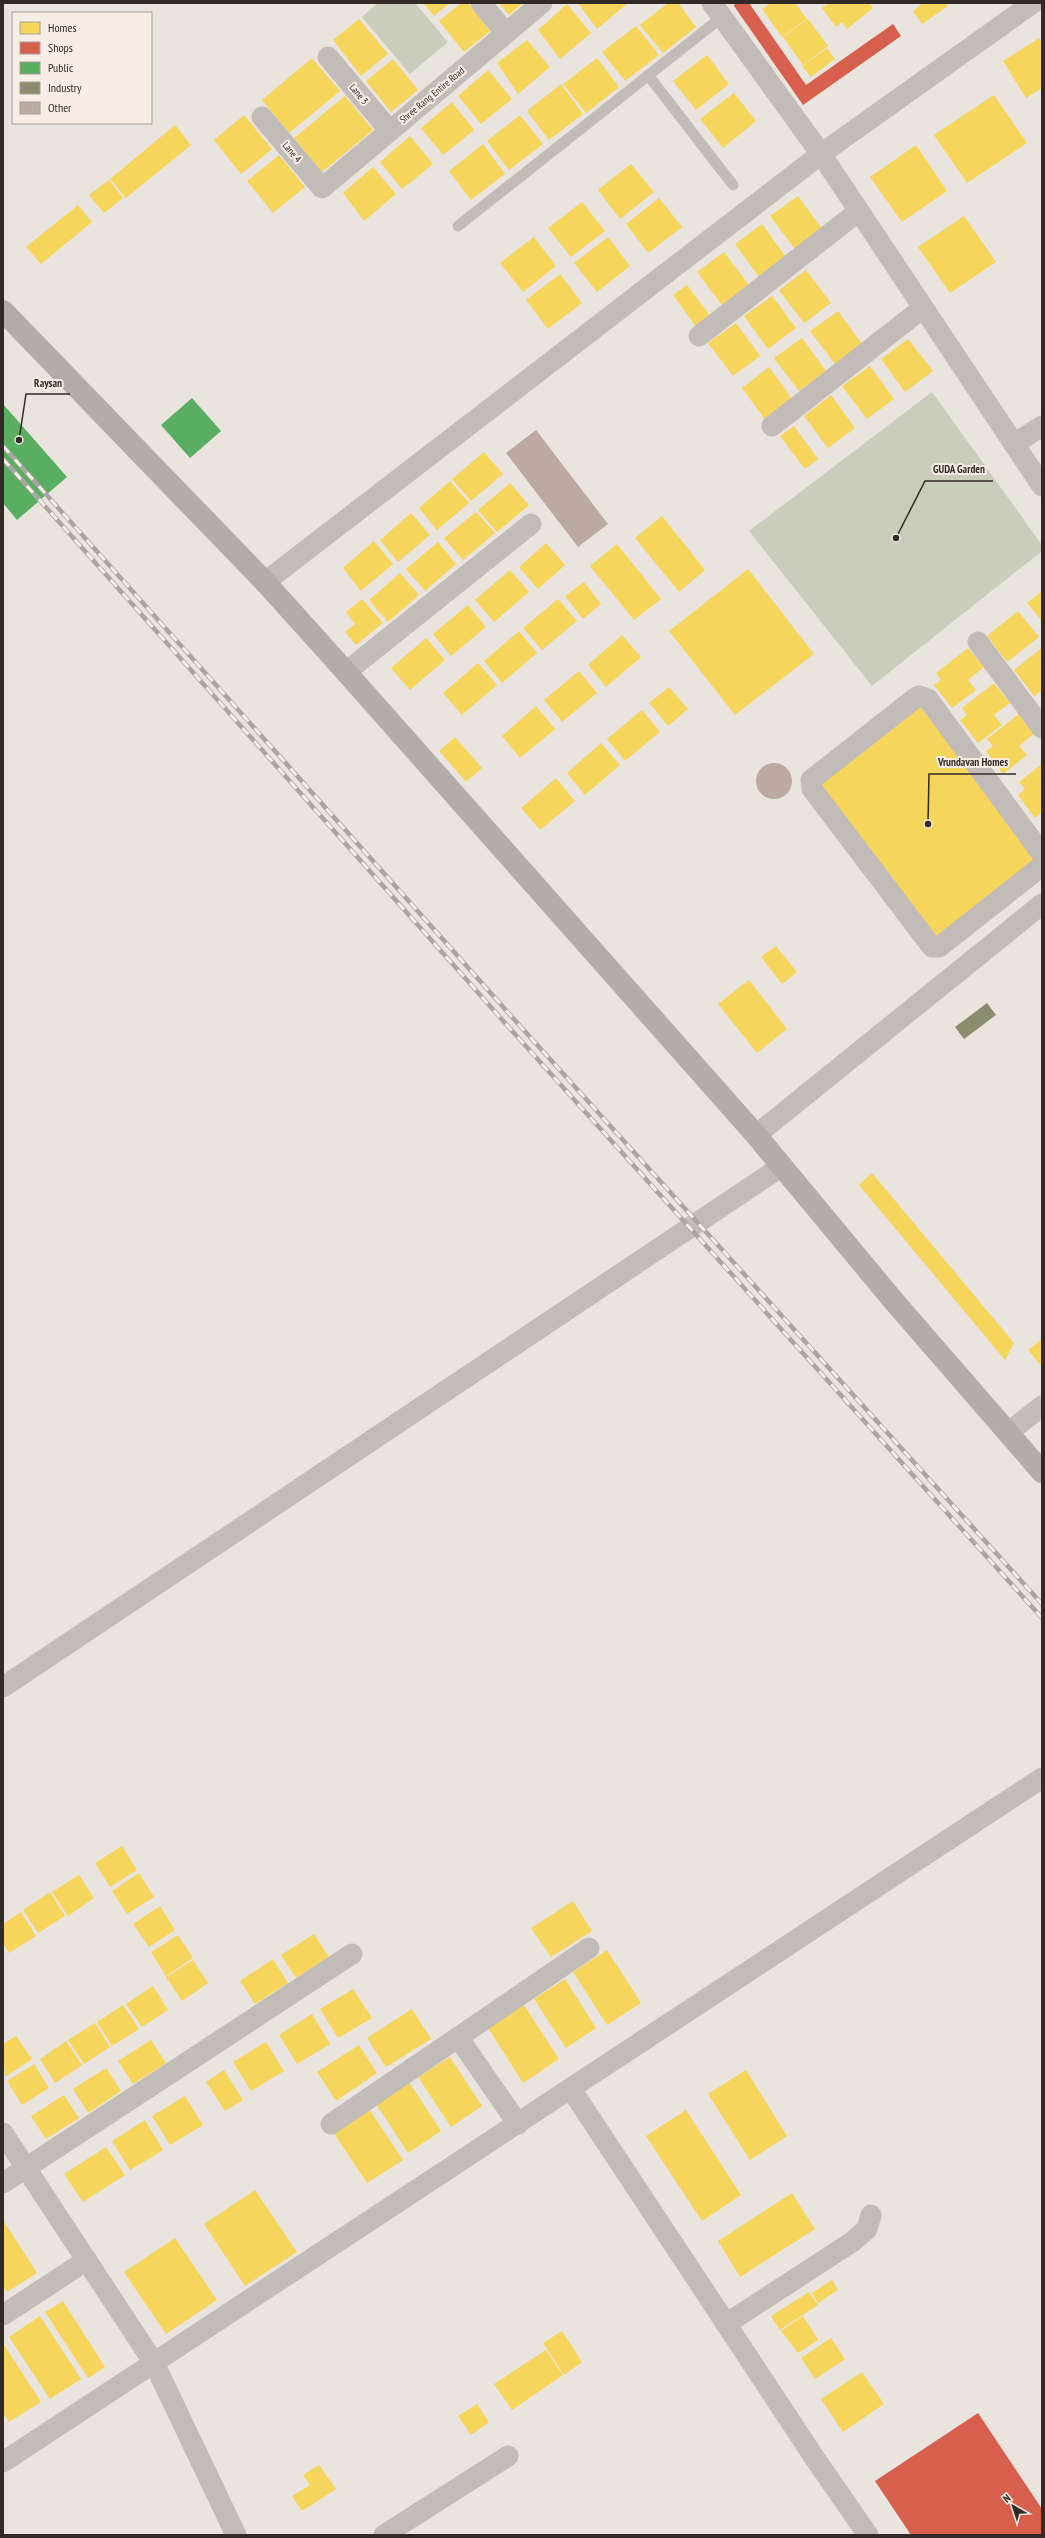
<svg xmlns="http://www.w3.org/2000/svg" width="1045" height="2538" font-family="'PT Sans Narrow',sans-serif">
<style>
.green{fill:#cacdba}
.homes{fill:#f6d55c}
.shops{fill:#d6604d}
.public{fill:#5aae61}
.industry{fill:#8c8c6e}
.building{fill:#bba9a2}
.lines{fill:none;stroke-linecap:round;stroke-linejoin:round}
.lane{stroke:#c2bcb8;stroke-width:11}
.street{stroke:#c2bcb8;stroke-width:21}
.secondary{stroke:#b3aca8;stroke-width:22}
.rail-casing{stroke:#aaa5a2;stroke-width:4.5}
.rail{stroke:#f6eee5;stroke-width:3;stroke-dasharray:9;stroke-linecap:butt}
.labels{text-anchor:middle;dominant-baseline:central;stroke-width:4;stroke-linejoin:round;paint-order:stroke}
.street-label{font-size:10px;fill:#322a27;stroke:#f6eee5}
.leader{fill:none;stroke:#322a27;stroke-width:1.5}
.callout-dot{fill:#322a27;stroke:#f6eee5;stroke-width:1.5}
.callout-label{font-size:11px;text-anchor:middle;font-weight:bold;fill:#322a27;stroke:#f6eee5;stroke-width:4;stroke-linejoin:round;paint-order:stroke}
</style>
<rect width="100%" height="100%" fill="#e9e4de"/>
<g class="green">
<path d="M378,3H415L448,42L410,74L362,17Z"/>
<path d="M932,392L1042,545V551L872,686L749,531Z"/>
</g>
<g class="homes">
<path d="M423,3H450L434,16Z"/>
<path d="M461,3H468L490,31L464,52L439,21Z"/>
<path d="M499,3H523L509,15Z"/>
<path d="M578,3H628L597,29Z"/>
<path d="M668,3H678L696,27L663,53L640,25Z"/>
<path d="M771,3H795L807,19L782,37L762,9Z"/>
<path d="M829,3H869L873,8L847,29L842,22L836,27L822,8Z"/>
<path d="M923,3H946L948,6L922,24L913,11Z"/>
<path d="M567,4L591,33L560,59L538,30Z"/>
<path d="M359,19L388,54L361,76L333,40Z"/>
<path d="M808,19L828,46L803,65L783,37Z"/>
<path d="M636,26L659,55L625,81L602,52Z"/>
<path d="M1039,38L1042,43V88L1026,98L1003,61Z"/>
<path d="M527,40L550,67L518,94L497,63Z"/>
<path d="M827,48L835,59L811,77L802,66Z"/>
<path d="M707,55L729,84L696,110L673,81Z"/>
<path d="M312,58L340,91L289,133L262,100Z"/>
<path d="M597,58L619,87L586,113L563,84Z"/>
<path d="M393,59L418,90L391,112L366,81Z"/>
<path d="M488,70L512,99L481,124L458,96Z"/>
<path d="M561,84L583,114L549,140L527,111Z"/>
<path d="M734,93L756,121L723,148L700,119Z"/>
<path d="M994,95L1027,143L967,183L934,135Z"/>
<path d="M345,96L373,130L322,172L294,138Z"/>
<path d="M452,102L474,130L443,155L421,128Z"/>
<path d="M244,115L272,149L241,174L214,140Z"/>
<path d="M520,115L543,144L509,170L487,141Z"/>
<path d="M175,125L191,145L126,198L110,179Z"/>
<path d="M410,136L433,164L402,189L380,162Z"/>
<path d="M483,144L505,174L471,200L449,171Z"/>
<path d="M916,145L947,191L902,222L870,177Z"/>
<path d="M279,155L305,187L273,213L247,181Z"/>
<path d="M631,164L654,192L620,219L598,190Z"/>
<path d="M373,167L396,194L364,221L343,193Z"/>
<path d="M109,180L123,198L104,213L89,195Z"/>
<path d="M798,196L822,229L795,249L770,216Z"/>
<path d="M659,198L682,227L648,253L626,224Z"/>
<path d="M582,202L605,231L571,257L548,228Z"/>
<path d="M78,205L92,222L41,264L26,247Z"/>
<path d="M964,216L996,262L950,293L918,247Z"/>
<path d="M762,224L786,257L759,277L735,244Z"/>
<path d="M534,237L556,266L523,292L500,263Z"/>
<path d="M608,237L630,266L597,292L574,263Z"/>
<path d="M724,252L749,285L722,305L697,272Z"/>
<path d="M806,270L831,303L804,323L779,290Z"/>
<path d="M560,274L582,303L548,329L526,300Z"/>
<path d="M687,285L711,317L697,328L673,295Z"/>
<path d="M772,296L796,328L768,349L744,316Z"/>
<path d="M838,311L862,344L835,364L810,331Z"/>
<path d="M736,323L760,356L733,376L708,343Z"/>
<path d="M802,338L826,371L799,391L774,358Z"/>
<path d="M908,339L933,371L905,392L881,359Z"/>
<path d="M870,366L894,399L867,419L842,386Z"/>
<path d="M769,367L793,400L766,421L742,388Z"/>
<path d="M831,395L855,428L828,448L804,416Z"/>
<path d="M794,426L818,459L805,469L780,436Z"/>
<path d="M484,452L503,474L471,501L452,479Z"/>
<path d="M450,481L469,503L437,530L419,508Z"/>
<path d="M510,483L529,505L497,532L478,510Z"/>
<path d="M476,512L495,533L463,560L444,538Z"/>
<path d="M411,513L430,535L398,562L380,540Z"/>
<path d="M662,516L705,570L679,592L635,538Z"/>
<path d="M374,541L393,564L361,591L343,568Z"/>
<path d="M438,542L456,564L425,591L406,569Z"/>
<path d="M546,543L565,565L538,589L519,567Z"/>
<path d="M617,544L661,599L634,620L590,566Z"/>
<path d="M748,569L814,654L735,715L669,631Z"/>
<path d="M510,570L529,592L494,622L475,600Z"/>
<path d="M400,573L419,595L388,622L369,600Z"/>
<path d="M584,582L601,604L583,619L565,596Z"/>
<path d="M1042,591V621L1027,603Z"/>
<path d="M362,599L383,623L356,645L345,632L355,624L346,612Z"/>
<path d="M558,599L577,621L542,650L523,628Z"/>
<path d="M468,605L486,627L451,656L433,634Z"/>
<path d="M1018,611L1039,637L1007,662L987,636Z"/>
<path d="M519,631L537,653L502,683L484,661Z"/>
<path d="M622,635L641,657L606,687L588,665Z"/>
<path d="M426,638L445,660L410,690L391,668Z"/>
<path d="M968,648L984,667L968,680L976,690L952,708L934,685L941,680L936,673Z"/>
<path d="M1042,648V690L1034,696L1014,670Z"/>
<path d="M478,663L497,685L462,715L443,693Z"/>
<path d="M579,671L597,693L562,722L544,700Z"/>
<path d="M994,683L1010,703L994,715L1002,725L978,743L960,720L967,715L962,708Z"/>
<path d="M669,687L688,709L668,726L649,703Z"/>
<path d="M918,703L1039,864L932,943L818,784Z"/>
<path d="M536,706L555,729L520,758L502,736Z"/>
<path d="M642,710L660,732L625,761L607,739Z"/>
<path d="M1020,713L1035,733L1019,746L1027,755L1003,774L986,751L993,746L987,739Z"/>
<path d="M455,737L482,768L466,782L439,751Z"/>
<path d="M601,743L620,765L585,795L567,773Z"/>
<path d="M1042,764V812L1035,818L1018,795L1025,789L1019,782Z"/>
<path d="M556,778L575,801L540,830L521,808Z"/>
<path d="M776,946L797,972L782,984L761,957Z"/>
<path d="M749,980L787,1029L757,1053L718,1004Z"/>
<path d="M872,1173L1014,1343L1005,1360L859,1185Z"/>
<path d="M1042,1339V1367L1028,1350Z"/>
<path d="M122,1846L137,1870L110,1887L95,1863Z"/>
<path d="M139,1873L154,1897L127,1914L112,1891Z"/>
<path d="M79,1875L94,1898L68,1916L52,1892Z"/>
<path d="M50,1892L65,1916L38,1933L23,1910Z"/>
<path d="M573,1901L592,1931L551,1957L531,1928Z"/>
<path d="M160,1906L175,1930L149,1947L133,1924Z"/>
<path d="M21,1912L36,1936L9,1953L3,1943V1924Z"/>
<path d="M314,1934L329,1957L296,1978L281,1955Z"/>
<path d="M178,1935L193,1958L166,1976L151,1952Z"/>
<path d="M607,1950L641,2003L607,2025L573,1972Z"/>
<path d="M273,1959L288,1983L255,2004L240,1981Z"/>
<path d="M193,1960L208,1983L182,2001L166,1977Z"/>
<path d="M565,1979L596,2028L566,2048L534,1999Z"/>
<path d="M153,1986L168,2010L142,2027L126,2004Z"/>
<path d="M353,1989L372,2018L338,2038L320,2009Z"/>
<path d="M123,2005L139,2029L112,2046L97,2022Z"/>
<path d="M524,2005L559,2059L523,2083L488,2028Z"/>
<path d="M412,2009L431,2039L386,2067L367,2038Z"/>
<path d="M312,2014L330,2044L297,2064L279,2035Z"/>
<path d="M95,2023L110,2047L84,2064L68,2040Z"/>
<path d="M16,2036L32,2059L5,2077L3,2044Z"/>
<path d="M151,2040L166,2063L133,2084L118,2061Z"/>
<path d="M66,2041L82,2065L55,2083L40,2059Z"/>
<path d="M266,2042L284,2071L251,2091L233,2062Z"/>
<path d="M359,2045L377,2073L336,2101L317,2072Z"/>
<path d="M450,2057L482,2106L451,2127L418,2077Z"/>
<path d="M34,2064L49,2088L22,2105L7,2081Z"/>
<path d="M106,2068L121,2091L88,2113L73,2089Z"/>
<path d="M224,2070L243,2100L225,2111L206,2082Z"/>
<path d="M746,2070L787,2136L750,2160L708,2094Z"/>
<path d="M409,2082L441,2131L408,2153L376,2104Z"/>
<path d="M64,2095L79,2118L46,2139L31,2116Z"/>
<path d="M185,2096L203,2125L170,2145L152,2116Z"/>
<path d="M369,2109L403,2160L367,2183L333,2132Z"/>
<path d="M686,2110L741,2195L702,2221L646,2136Z"/>
<path d="M145,2120L163,2150L130,2170L112,2141Z"/>
<path d="M106,2147L125,2175L83,2202L64,2174Z"/>
<path d="M255,2190L297,2252L245,2286L204,2224Z"/>
<path d="M792,2193L815,2229L740,2277L718,2241Z"/>
<path d="M3,2220L37,2273L7,2292L3,2286Z"/>
<path d="M175,2238L217,2300L166,2334L124,2272Z"/>
<path d="M832,2280L838,2290L818,2303L812,2293Z"/>
<path d="M809,2292L818,2305L780,2330L771,2316Z"/>
<path d="M63,2301L105,2367L88,2378L45,2312Z"/>
<path d="M40,2316L81,2379L50,2399L9,2337Z"/>
<path d="M803,2316L812,2330L806,2334L812,2330L818,2340L798,2353L781,2331Z"/>
<path d="M562,2331L582,2362L564,2375L543,2343Z"/>
<path d="M831,2338L845,2359L815,2379L801,2358Z"/>
<path d="M3,2343L41,2402L9,2422L3,2413Z"/>
<path d="M546,2350L563,2375L512,2410L494,2384Z"/>
<path d="M862,2372L884,2404L843,2432L821,2399Z"/>
<path d="M477,2404L489,2422L471,2435L458,2416Z"/>
<path d="M319,2465L336,2489L302,2511L292,2496L310,2485L303,2475Z"/>
</g>
<g class="shops">
<path d="M735,3H749L806,85L893,24L901,36L803,105L734,6Z"/>
<path d="M978,2413L1042,2509V2535H911L875,2481Z"/>
</g>
<g class="public">
<path d="M192,398L221,431L190,458L161,425Z"/>
<path d="M3,404L67,477L17,520L3,503Z"/>
</g>
<path class="industry" d="M987,1003L996,1015L964,1039L955,1027Z"/>
<g class="building">
<path d="M536,430L608,524L578,547L506,453Z"/>
<circle cx="774" cy="781" r="18"/>
</g>
<g class="lines">
<g class="lane">
<path d="M648,75L733,185"/>
<path d="M458,226L722,17"/>
</g>
<g class="street">
<path d="M481,3L506,33"/>
<path d="M712,3L821,154L1042,486"/>
<path d="M328,57L390,131"/>
<path d="M262,117L322,188L542,3"/>
<path d="M699,336L859,211"/>
<path d="M772,426L923,308"/>
<path d="M1014,444L1042,426"/>
<path d="M265,582L821,154L1033,3"/>
<path d="M978,642L1042,728"/>
<path d="M346,672L531,524"/>
<path d="M1042,854L928,699L919,696L914,699L811,780L812,789L932,947H939L1042,866"/>
<path d="M756,1135L1042,904"/>
<path d="M1009,1432L1042,1406"/>
<path d="M3,1687L782,1166"/>
<path d="M458,2037L518,2124"/>
<path d="M571,2089L818,2463L868,2535"/>
<path d="M331,2124L589,1948"/>
<path d="M3,2133L154,2363L236,2535"/>
<path d="M3,2183L352,1954"/>
<path d="M3,2315L87,2260"/>
<path d="M726,2324L852,2242L867,2229L871,2215"/>
<path d="M3,2462L1042,1778"/>
<path d="M384,2535L508,2456"/>
</g>
<path class="secondary" d="M3,311L265,582L346,672L756,1135L892,1299L1042,1472"/>
<g class="rail-casing">
<g id="rail">
<path d="M3,446L521,1027L1042,1604"/>
<path d="M3,459L514,1033L1042,1618"/>
</g>
</g>
<use href="#rail" class="rail"/>
</g>
<g class="labels">
<g class="street-label">
<text transform="translate(359 94) rotate(50)">Lane 3</text>
<text transform="translate(432 95) rotate(-40)">Shree Rang Entire Road</text>
<text transform="translate(292 152) rotate(50)">Lane 4</text>
</g>
</g>
<path class="leader" d="M19 440L26 394H70M896 538L925 481H993M928 824L929 774H1016"/>
<g class="callout-dot">
<circle cx="19" cy="440" r="4"/>
<circle cx="896" cy="538" r="4"/>
<circle cx="928" cy="824" r="4"/>
</g>
<g class="callout-label">
<text x="48" y="387">Raysan</text>
<text x="959" y="473">GUDA Garden</text>
<text x="973" y="766">Vrundavan Homes</text>
</g>
<rect width="1045" height="2538" fill="none" stroke="#322a27" stroke-width="8"/>
<rect x="12" y="12" width="140" height="112" fill="#f6eee5" stroke="#a8a099"/>
<rect x="20" y="22" width="20" height="12" fill="#f6d55c" stroke="#a8a099"/>
<text x="48" y="32" font-size="12" fill="#322a27">Homes</text>
<rect x="20" y="42" width="20" height="12" fill="#d6604d" stroke="#a8a099"/>
<text x="48" y="52" font-size="12" fill="#322a27">Shops</text>
<rect x="20" y="62" width="20" height="12" fill="#5aae61" stroke="#a8a099"/>
<text x="48" y="72" font-size="12" fill="#322a27">Public</text>
<rect x="20" y="82" width="20" height="12" fill="#8c8c6e" stroke="#a8a099"/>
<text x="48" y="92" font-size="12" fill="#322a27">Industry</text>
<rect x="20" y="102" width="20" height="12" fill="#bba9a2" stroke="#a8a099"/>
<text x="48" y="112" font-size="12" fill="#322a27">Other</text>
<g transform="translate(1013 2506) rotate(321)" stroke="#f6eee5" stroke-width="3" paint-order="stroke">
<path d="M0-3L7 15L0 10L-7 15Z" fill="#322a27"/>
<text y="-6" font-size="11" font-weight="bold" text-anchor="middle" fill="#322a27">N</text>
</g>
</svg>
